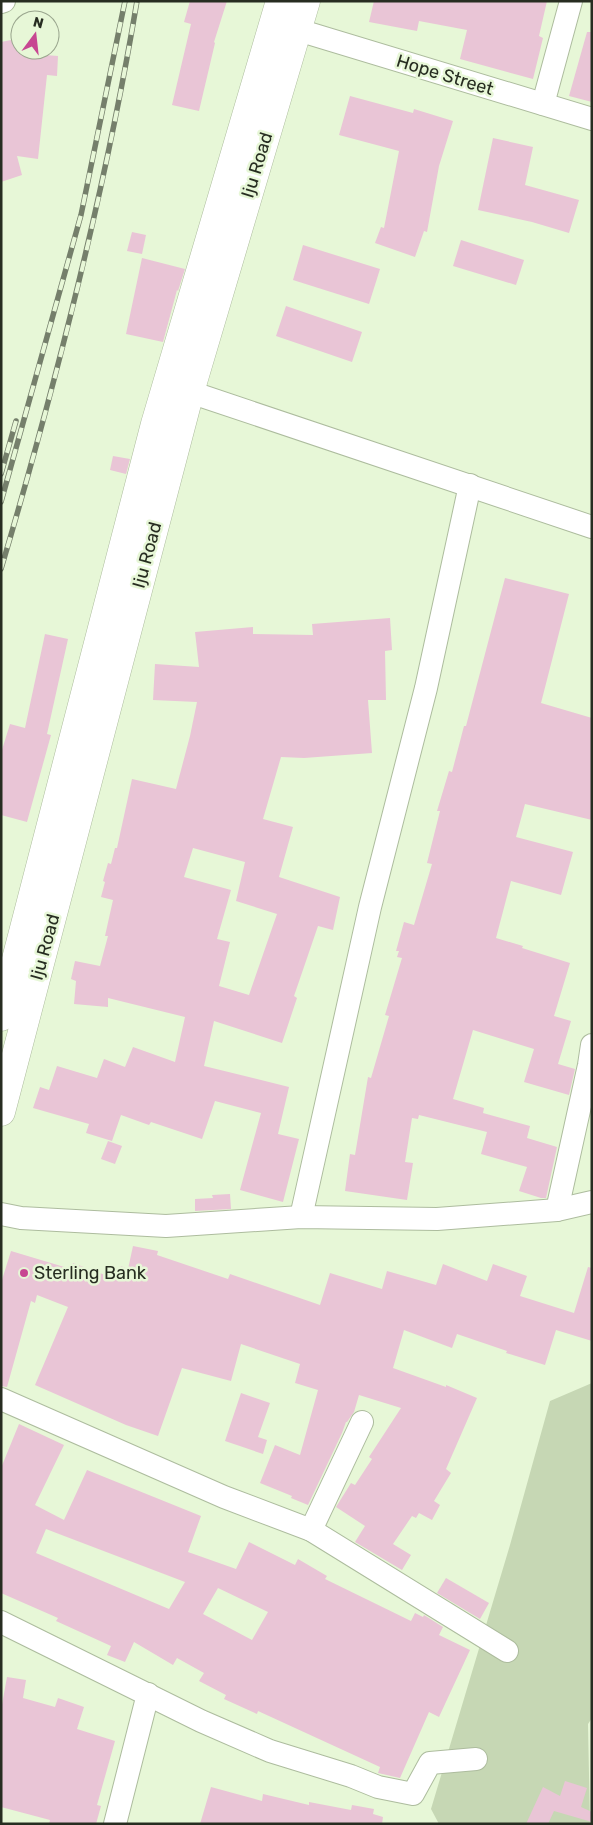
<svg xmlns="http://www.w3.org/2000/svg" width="593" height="1825" font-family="Rubik,sans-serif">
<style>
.green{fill:#c6d7b4}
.building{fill:#e9c5d6;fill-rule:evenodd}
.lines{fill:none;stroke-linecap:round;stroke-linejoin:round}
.minor-casing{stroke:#adbc9e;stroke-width:24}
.secondary-casing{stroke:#adbc9e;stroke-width:29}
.minor{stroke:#fff;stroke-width:22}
.secondary{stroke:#fff;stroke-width:28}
.rail-casing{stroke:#757f6b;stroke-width:5.5}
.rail{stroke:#e7f7d7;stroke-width:4;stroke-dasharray:11;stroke-linecap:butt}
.poi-dot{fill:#c74792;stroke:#e7f7d7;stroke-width:2}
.labels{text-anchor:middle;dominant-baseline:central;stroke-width:5;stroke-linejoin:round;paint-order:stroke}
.street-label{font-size:18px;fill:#272d21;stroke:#e7f7d7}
.poi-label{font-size:18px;fill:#272d21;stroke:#e7f7d7;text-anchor:start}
</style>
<rect width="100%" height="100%" fill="#e7f7d7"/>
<path class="green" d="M592,1383V1718L588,1724L590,1824H439L431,1809L510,1545L550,1401Z"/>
<g class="building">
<path d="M190,1H227L214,42L215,43L199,111L172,105L191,24L184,22Z"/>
<path d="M374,1H547L539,36L543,38L533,79L460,59L467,30L419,21L417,31L369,22Z"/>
<path d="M587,32H592V102L569,96Z"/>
<path d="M16,39L19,50H45V55L58,56L57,76L47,75L38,159L17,156L22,175L1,182V42Z"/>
<path d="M350,96L413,113L414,109L453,121L439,166L427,232L424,231L415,257L375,243L381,227L384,228L399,151L339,135Z"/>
<path d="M493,138L533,147L525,185L579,200L569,233L532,222L478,210Z"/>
<path d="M132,232L146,235L142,254L127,251Z"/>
<path d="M461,240L524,260L516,285L453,266Z"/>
<path d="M303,245L380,269L369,304L293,280Z"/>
<path d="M142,258L185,269L178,291L177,290L163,342L126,334Z"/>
<path d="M286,306L362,332L352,362L276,336Z"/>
<path d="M113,456L130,459L126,474L110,470Z"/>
<path d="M505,578L569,594L541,703L592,718V820L525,804L516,837L573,852L561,895L511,881L496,938L523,946L522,948L570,963L554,1016L571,1021L558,1064L575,1069L569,1095L524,1082L534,1049L473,1030L453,1099L484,1108L483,1113L530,1126L527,1138L557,1147L546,1198H541L519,1191L527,1167L481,1154L487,1132L419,1115L418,1119L412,1118L405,1162L413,1163L407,1200L345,1191L350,1154L355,1155L368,1077L371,1078L389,1016L385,1015L402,958L397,957L399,951H396L404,922L414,925L432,864L427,863L440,811H437L449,771L452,772L464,726H466Z"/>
<path d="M390,618L392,650L385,651L386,700H368L372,753L304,758L281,757L263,819L293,827L279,877L340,897L333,930L318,926L294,996L297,998L282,1043L214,1021L204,1066L289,1087L278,1134L299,1139L283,1202L240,1190L261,1113L215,1101L202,1139L151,1122L149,1125L121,1115L112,1141L86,1133L89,1124L33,1108L40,1087L49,1090L57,1066L97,1078L104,1059L125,1067L133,1047L175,1062L185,1017L108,998V1007L74,1004L76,981L71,979L75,961L100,966L108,936H105L113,900L101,897L105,882L103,881L108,863L111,864L115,848H117L132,779L176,789L190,736L197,702L153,700L155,664L199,667L195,632L253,627V634L313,635L312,624ZM193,848L245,862L236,901L277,914L249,995L219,986L230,942L217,939L231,890L184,877Z"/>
<path d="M45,634L68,639L47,734L51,735L27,822L1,815V753L10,724L25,728Z"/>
<path d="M108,1141L122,1146L115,1164L101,1159Z"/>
<path d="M230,1194L231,1209L195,1211V1199L213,1198L212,1195Z"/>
<path d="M133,1246L158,1251L157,1255L228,1279L230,1274L320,1305L330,1273L382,1289L387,1271L436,1285L443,1264L487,1281L493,1264L527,1276L520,1296L574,1313L588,1267L592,1268V1341L556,1330L545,1365L506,1353L507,1351L457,1334L452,1348L404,1330L393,1368L446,1387V1385L477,1398L446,1469L451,1473L434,1501L440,1505L432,1520L419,1513L416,1518L412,1516L393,1544L411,1555L402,1570L355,1542L365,1526L336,1507L351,1483L355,1485L372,1459L369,1457L401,1408L359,1395L354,1412L347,1422H346L342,1433L308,1505L291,1498L292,1496L260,1483L275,1445L300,1455L318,1390L295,1383L300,1364L241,1344L231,1381L182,1368L158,1436L126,1425L35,1385L68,1307L37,1295L35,1303L31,1301L7,1387L1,1386V1283L11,1251L71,1269L73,1263L116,1279L121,1266L128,1269Z"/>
<path d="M241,1393L270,1403L258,1437L267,1440L263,1454L225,1441Z"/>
<path d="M19,1424L64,1445L35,1505L64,1520L87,1470L201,1516L188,1552L236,1569L249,1542L295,1565L298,1559L327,1576L325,1579L411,1621L415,1613L423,1617L424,1615L443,1627L439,1635L470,1650L439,1717L429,1712L400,1778L378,1773L380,1767L258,1711L257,1714L224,1699L226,1695L199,1681L204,1673L177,1658L173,1665L134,1642L125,1662L107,1655L111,1646L56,1621L58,1618L1,1593V1468ZM46,1529L59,1534L185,1582L169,1609L36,1553ZM218,1588L268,1612L252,1640L203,1614Z"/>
<path d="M446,1578L489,1603L480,1619L437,1593Z"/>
<path d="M7,1677L26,1680L23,1698L55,1707L58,1698L84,1707L77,1729L115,1741L97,1805L101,1806L96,1824H49L50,1820L1,1807V1710Z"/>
<path d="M565,1781L587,1788L581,1807L592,1812V1822L554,1811L548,1824H526L543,1787L560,1796Z"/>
<path d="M211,1787L262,1801L263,1794L309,1805V1802L351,1810L352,1805L374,1809L373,1814L383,1817L382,1824H200Z"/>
</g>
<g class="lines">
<g class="minor-casing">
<g id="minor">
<path d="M1,2L4,1"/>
<path d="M298,30L592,119"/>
<path d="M543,104L571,1"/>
<path d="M190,392L592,527"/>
<path d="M557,1210L589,1065L592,1045"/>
<path d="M1,1214L21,1218L166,1226L301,1217L437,1219L557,1210L592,1202"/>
<path d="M301,1217L370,907L426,688L470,485"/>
<path d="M1,1399L224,1497L311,1530L507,1651"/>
<path d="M311,1530L362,1422"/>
<path d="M1,1622L201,1721L270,1751L351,1776L378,1787L413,1794L430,1763L476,1759"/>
<path d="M115,1824L148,1694"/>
</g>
</g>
<g class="secondary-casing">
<g id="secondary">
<path d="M1,1017L155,424L280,1"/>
<path d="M1,1112L190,392L306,1"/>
</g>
</g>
<use href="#minor" class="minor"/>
<use href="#secondary" class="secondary"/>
<g class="rail-casing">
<g id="rail">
<path d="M1,474L16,421"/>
<path d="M1,502L81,215L125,1"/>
<path d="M1,569C56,383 105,193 137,1"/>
</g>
</g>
<use href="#rail" class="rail"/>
</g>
<circle class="poi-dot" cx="24" cy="1273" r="5"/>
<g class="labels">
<g class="street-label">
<text transform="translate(445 75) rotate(17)">Hope Street</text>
<text transform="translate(257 165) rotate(-73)">Iju Road</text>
<text transform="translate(147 555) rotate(-75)">Iju Road</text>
<text transform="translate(45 947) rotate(-75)">Iju Road</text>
</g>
<g class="poi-label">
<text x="34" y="1273">Sterling Bank</text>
</g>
</g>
<rect width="593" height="1825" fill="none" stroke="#272d21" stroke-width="5"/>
<g transform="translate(35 35) rotate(15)"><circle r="24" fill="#e7f7d7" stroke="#9aa68e"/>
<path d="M0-4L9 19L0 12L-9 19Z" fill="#c74792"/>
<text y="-8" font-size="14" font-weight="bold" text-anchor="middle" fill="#272d21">N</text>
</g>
</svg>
